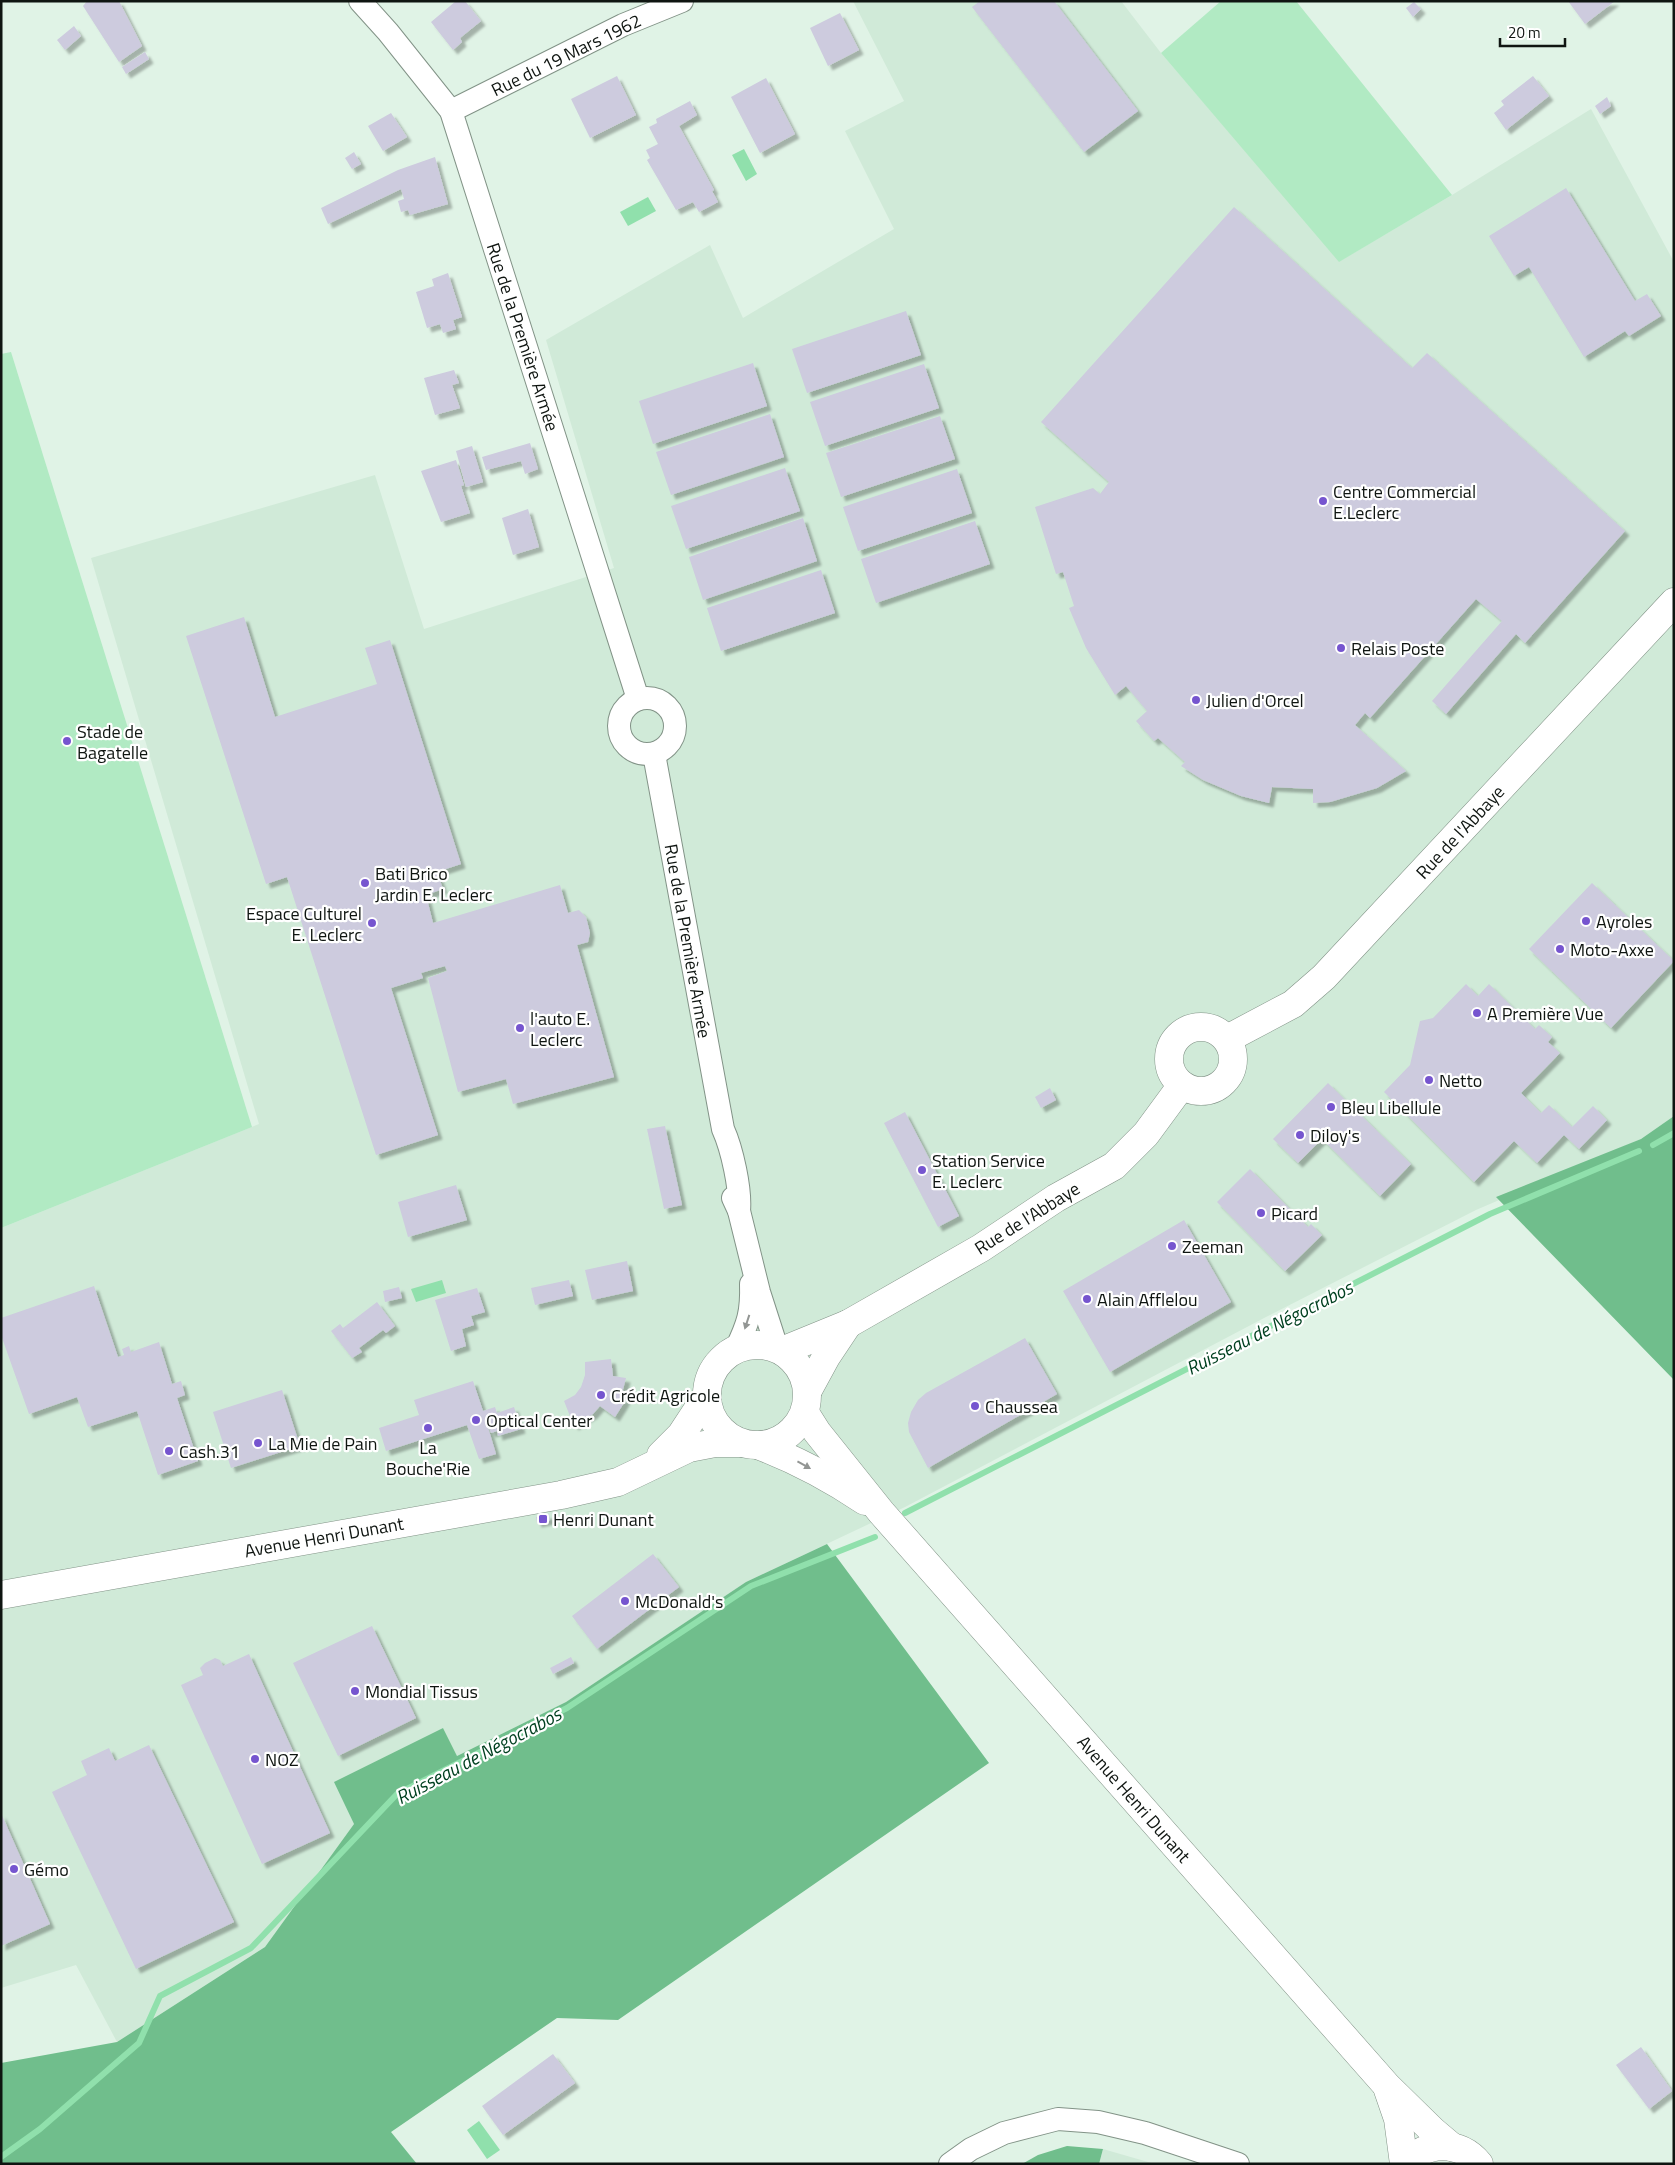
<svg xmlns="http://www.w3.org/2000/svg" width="1675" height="2165" font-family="'Titillium Web',sans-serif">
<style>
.built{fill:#d0ead8}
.green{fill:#b1eac3}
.forest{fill:#70be8c}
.water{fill:#90e0ac}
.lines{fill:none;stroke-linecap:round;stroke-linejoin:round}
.stream{stroke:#90e0ac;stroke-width:6}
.building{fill:#cdcbde;filter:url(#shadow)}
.minor-casing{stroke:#829387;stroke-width:24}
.major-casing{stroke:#829387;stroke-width:29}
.minor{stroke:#fff;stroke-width:22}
.major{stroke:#fff;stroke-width:28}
.oneway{fill:#939694}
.poi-dot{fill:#7655cf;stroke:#fff;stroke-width:2}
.labels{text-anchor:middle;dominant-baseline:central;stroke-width:4.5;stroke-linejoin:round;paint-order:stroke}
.street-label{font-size:18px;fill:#0f1511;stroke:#fff}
.poi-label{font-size:18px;fill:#0f1511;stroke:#fff;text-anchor:start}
.water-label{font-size:19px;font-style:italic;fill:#004020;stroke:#fff}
</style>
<defs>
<filter id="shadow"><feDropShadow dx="4.5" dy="4.5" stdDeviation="1" flood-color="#0004"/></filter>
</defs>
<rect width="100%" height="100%" fill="#e0f3e6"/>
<g class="built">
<path d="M853,1H1121L1161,53L1340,261L1452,195L1591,109L1674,262V1116L1641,1139L1476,1210L1266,1317L905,1507L746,1582L566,1702L457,1756L443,1728L335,1782L354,1824L265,1947L117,2042L76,1965L1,1988V1228L259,1124L91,558L375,475L424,629L614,568L546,340L710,245L743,318L894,229L845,131L904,101Z"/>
<path d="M1103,2149L1155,2164H1099Z"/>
</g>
<g class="green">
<path d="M1221,1H1296L1452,195L1339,262L1161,53Z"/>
<path d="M11,352L252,1127L1,1228V354Z"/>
</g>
<g class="forest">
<path d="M1674,1116V1380L1496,1197L1641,1139Z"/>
<path d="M827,1544L989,1763L618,2020L557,2018L391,2132L417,2164H1V2063L117,2042L265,1947L354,1824L334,1782L443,1728L457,1756L566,1702L746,1582Z"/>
<path d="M1067,2146L1103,2149L1099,2164H1022L1038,2155Z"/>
</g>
<g class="water">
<path d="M744,149L757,174L746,181L732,155Z"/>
<path d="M648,197L656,211L628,226L620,212Z"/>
<path d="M442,1280L446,1293L416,1302L411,1289Z"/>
<path d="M479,2121L500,2150L487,2159L467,2130Z"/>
</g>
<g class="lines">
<g class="stream">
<path d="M1653,1145L1674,1133"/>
<path d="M905,1513L1490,1214L1639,1151"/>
<path d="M1,2157L40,2129L139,2043L160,1996L251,1948L397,1794L567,1708L751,1586L875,1537"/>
</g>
</g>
<g class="building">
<path d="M87,1H119L142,46L119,62L83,6Z"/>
<path d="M456,1H465L481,21L460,38L462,42L453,50L431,22Z"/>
<path d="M980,1H1054L1138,111L1084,152L972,7Z"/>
<path d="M1568,1H1615L1585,24Z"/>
<path d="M1414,2L1421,9L1413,17L1406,8Z"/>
<path d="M840,13L859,50L828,66L810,28Z"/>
<path d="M74,26L81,36L65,50L57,40Z"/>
<path d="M145,52L149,59L126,74L122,67Z"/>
<path d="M617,76L636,115L590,138L571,99Z"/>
<path d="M1533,76L1549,96L1506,130L1494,113L1504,105L1501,101Z"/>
<path d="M766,78L795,134L760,153L731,97Z"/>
<path d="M1607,97L1611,106L1600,114L1595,106Z"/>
<path d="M690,101L697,115L679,126L714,190L712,191L718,202L699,212L693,202L676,210L647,160L650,158L646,150L658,144L649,127L657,123L656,119Z"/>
<path d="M391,113L407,137L383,151L368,126Z"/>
<path d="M354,152L361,164L352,169L345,158Z"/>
<path d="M435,157L448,204L410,215L408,210L401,212L398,201L404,199L401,189L328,224L321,208L398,170Z"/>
<path d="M1566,188L1635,301L1647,294L1661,316L1629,336L1625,331L1584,357L1529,267L1514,276L1489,236Z"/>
<path d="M1234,207L1412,368L1427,353L1625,531L1525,643L1516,634L1446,714L1432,701L1502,621L1476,599L1370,718L1365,713L1355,725L1406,771L1377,788L1330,802L1313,803V789L1272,787L1269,803L1241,796L1203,780L1181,766L1185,762L1158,738L1154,741L1136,721L1147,711L1126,686L1115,695L1086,648L1069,608L1074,606L1063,572L1056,574L1035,507L1093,488L1100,494L1109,482L1041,422Z"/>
<path d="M448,273L462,317L453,320L456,329L443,333L440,324L427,328L416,292L434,286L432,279Z"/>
<path d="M906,311L921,355L807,393L792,349Z"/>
<path d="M753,363L767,406L653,444L639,401Z"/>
<path d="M924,364L939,408L825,446L810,402Z"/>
<path d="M454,370L459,383L452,385L460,408L435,415L424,378Z"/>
<path d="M770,414L784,457L671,495L656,452Z"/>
<path d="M940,416L955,459L841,497L826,453Z"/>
<path d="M530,443L538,469L525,474L521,461L486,470L482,457Z"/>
<path d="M472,446L483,482L466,487L456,451Z"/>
<path d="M456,460L464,485L461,486L470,513L441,522L421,471Z"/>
<path d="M785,468L800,511L686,549L671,506Z"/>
<path d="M957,469L972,513L858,551L843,507Z"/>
<path d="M528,509L539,547L513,555L502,518Z"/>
<path d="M803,518L817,561L703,600L689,557Z"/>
<path d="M975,521L990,564L876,603L861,559Z"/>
<path d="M821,570L835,613L721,651L707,608Z"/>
<path d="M244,617L275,717L377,684L365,648L390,640L461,864L437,872L443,889L426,895L433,923L560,885L568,913L579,910L586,917L590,933L588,942L577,945L614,1077L513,1104L506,1079L458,1092L428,978L447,971L445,966L421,973L423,978L391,988L438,1135L376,1155L287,877L266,884L186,636Z"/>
<path d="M1592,883L1674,961L1611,1028L1529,949Z"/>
<path d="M1466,984L1478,996L1489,984L1535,1029L1539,1025L1552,1037L1548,1042L1560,1053L1521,1093L1541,1113L1549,1105L1572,1127L1593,1106L1607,1120L1579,1149L1564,1135L1537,1163L1514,1141L1474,1182L1384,1092L1410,1065L1420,1021L1433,1018Z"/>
<path d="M1328,1083L1411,1164L1380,1196L1322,1139L1298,1163L1273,1139Z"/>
<path d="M1050,1088L1056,1100L1041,1108L1035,1097Z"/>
<path d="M905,1112L959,1216L938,1227L884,1123Z"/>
<path d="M665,1126L682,1205L664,1209L647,1129Z"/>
<path d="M1250,1169L1308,1227L1311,1224L1322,1235L1285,1271L1217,1202Z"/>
<path d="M456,1185L467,1220L408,1237L398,1202Z"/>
<path d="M1184,1220L1231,1302L1110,1372L1063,1291Z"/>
<path d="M627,1261L633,1291L592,1300L585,1270Z"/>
<path d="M569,1280L573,1296L535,1305L531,1288Z"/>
<path d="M94,1286L118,1357L124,1355L122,1349L129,1346L131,1352L159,1342L172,1384L181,1381L185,1395L177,1398L198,1461L158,1475L137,1411L88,1427L77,1397L29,1414L1,1335V1318Z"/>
<path d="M399,1287L402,1298L385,1302L383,1291Z"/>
<path d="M477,1288L485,1312L471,1316L474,1325L462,1329L466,1346L451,1351L435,1300Z"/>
<path d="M377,1302L395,1326L386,1333L383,1330L359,1348L362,1352L352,1358L331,1331L340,1324L343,1328Z"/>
<path d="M1025,1338L1057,1394L928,1468L909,1432L908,1423L911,1412L918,1400L926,1393Z"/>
<path d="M611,1359L613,1376L626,1378L621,1397L626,1399L622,1406L615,1417L600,1406L593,1414L574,1426L564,1401L575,1395L581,1387L585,1375V1362Z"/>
<path d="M473,1381L483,1411L495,1407L497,1413L514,1407L521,1429L498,1436L497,1431L491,1433L487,1424L496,1454L479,1459L467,1425L386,1451L379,1428L419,1415L414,1400Z"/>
<path d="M282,1390L300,1446L231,1468L213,1412Z"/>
<path d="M549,1514L550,1520L537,1523L536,1517Z"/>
<path d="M653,1554L679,1587L597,1649L572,1616Z"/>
<path d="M372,1626L416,1718L338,1756L293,1663Z"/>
<path d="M249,1654L330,1833L262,1864L181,1685L203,1675L200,1668L205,1663L215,1658L220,1660L223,1666Z"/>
<path d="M571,1657L574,1663L553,1674L550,1668Z"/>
<path d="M149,1745L234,1922L136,1969L52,1792L87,1775L81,1761L109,1748L115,1761Z"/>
<path d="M1,1813L50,1924L1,1946Z"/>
<path d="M1641,2047L1672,2091L1649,2109L1616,2065Z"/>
<path d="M553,2054L575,2083L503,2135L482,2106Z"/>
</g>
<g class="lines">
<g class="minor-casing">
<g id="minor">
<path d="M360,1L388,32L451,111L638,699"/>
<path d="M451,111L623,25L682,1"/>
<circle cx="647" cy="726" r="28"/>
<path d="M654,754L723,1129C732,1149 741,1189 739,1211"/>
<path d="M733,1198L739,1211L759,1292L777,1348"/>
<path d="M736,1349C748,1324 752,1312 751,1284"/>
<path d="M950,2164L971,2149L1004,2133L1058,2119L1098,2122L1145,2133L1238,2164"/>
</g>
</g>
<g class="major-casing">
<g id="major">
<circle cx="1201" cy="1059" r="32"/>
<path d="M1227,1039L1293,1004L1324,977L1674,602"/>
<circle cx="757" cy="1395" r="50"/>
<path d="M782,1351L848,1324L981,1248L1056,1198L1114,1166L1146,1134L1182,1085"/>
<path d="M808,1390L826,1357L848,1324"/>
<path d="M805,1413L817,1432L881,1512L1387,2086L1433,2131L1452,2147"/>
<path d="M760,1446C797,1460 832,1479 865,1501"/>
<path d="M661,1455L681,1435L706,1397"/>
<path d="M1,1595L561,1495L618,1482L689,1448L715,1443H740"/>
<path d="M1388,2090L1398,2119L1404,2164"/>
<path d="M1406,2164C1426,2141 1459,2140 1479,2164"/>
</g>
</g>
<use href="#minor" class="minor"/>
<use href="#major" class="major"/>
</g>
<defs><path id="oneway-solid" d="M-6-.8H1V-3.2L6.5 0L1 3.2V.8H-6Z" transform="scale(1.25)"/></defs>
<g class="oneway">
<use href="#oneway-solid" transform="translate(747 1322) rotate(108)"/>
<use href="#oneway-solid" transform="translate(804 1465) rotate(29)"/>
</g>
<g class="poi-dot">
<circle cx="1323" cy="501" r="5"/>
<circle cx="1341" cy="648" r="5"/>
<circle cx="1196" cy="700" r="5"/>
<circle cx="67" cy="741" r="5"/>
<circle cx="365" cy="883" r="5"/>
<circle cx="1586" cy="921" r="5"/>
<circle cx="372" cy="923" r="5"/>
<circle cx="1560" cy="949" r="5"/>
<circle cx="1477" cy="1013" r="5"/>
<circle cx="520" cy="1028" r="5"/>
<circle cx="1429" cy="1080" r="5"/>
<circle cx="1331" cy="1107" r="5"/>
<circle cx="1300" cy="1135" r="5"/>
<circle cx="922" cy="1170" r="5"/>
<circle cx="1261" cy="1213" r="5"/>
<circle cx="1172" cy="1246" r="5"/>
<circle cx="1087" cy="1299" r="5"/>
<circle cx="601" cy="1395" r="5"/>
<circle cx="975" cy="1406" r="5"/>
<circle cx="476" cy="1420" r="5"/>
<circle cx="428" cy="1428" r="5"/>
<circle cx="258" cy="1443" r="5"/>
<circle cx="169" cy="1451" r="5"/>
<rect x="538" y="1514" width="10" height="10" rx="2.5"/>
<circle cx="625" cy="1601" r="5"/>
<circle cx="355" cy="1691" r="5"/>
<circle cx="255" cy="1759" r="5"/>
<circle cx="14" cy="1869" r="5"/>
</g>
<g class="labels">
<g class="street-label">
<text transform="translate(566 55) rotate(-26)">Rue du 19 Mars 1962</text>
<text transform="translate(523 337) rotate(72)">Rue de la Première Armée</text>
<text transform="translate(1460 832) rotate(-47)">Rue de l'Abbaye</text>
<text transform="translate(688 941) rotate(80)">Rue de la Première Armée</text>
<text transform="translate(1027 1218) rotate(-32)">Rue de l'Abbaye</text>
<text transform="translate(324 1537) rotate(-10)">Avenue Henri Dunant</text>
<text transform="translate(1134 1799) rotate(49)">Avenue Henri Dunant</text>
</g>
<g class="poi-label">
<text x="1333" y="491">Centre Commercial<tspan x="1333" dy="21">E.Leclerc</tspan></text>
<text x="1351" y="648">Relais Poste</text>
<text x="1206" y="700">Julien d'Orcel</text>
<text x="77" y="731">Stade de<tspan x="77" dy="21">Bagatelle</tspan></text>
<text x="375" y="873">Bati Brico<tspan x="375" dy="21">Jardin E. Leclerc</tspan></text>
<text x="362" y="913" text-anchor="end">Espace Culturel<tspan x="362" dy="21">E. Leclerc</tspan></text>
<text x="1596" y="921">Ayroles</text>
<text x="1570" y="949">Moto-Axxe</text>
<text x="1487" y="1013">A Première Vue</text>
<text x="530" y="1018">l'auto E.<tspan x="530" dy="21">Leclerc</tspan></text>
<text x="1439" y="1080">Netto</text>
<text x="1341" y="1107">Bleu Libellule</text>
<text x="1310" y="1135">Diloy's</text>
<text x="932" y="1160">Station Service<tspan x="932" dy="21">E. Leclerc</tspan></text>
<text x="1271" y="1213">Picard</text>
<text x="1182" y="1246">Zeeman</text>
<text x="1097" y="1299">Alain Afflelou</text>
<text x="611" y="1395">Crédit Agricole</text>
<text x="985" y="1406">Chaussea</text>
<text x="486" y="1420">Optical Center</text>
<text x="268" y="1443">La Mie de Pain</text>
<text x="428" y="1447" text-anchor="middle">La<tspan x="428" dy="21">Bouche'Rie</tspan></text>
<text x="179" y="1451">Cash.31</text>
<text x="553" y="1519">Henri Dunant</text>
<text x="635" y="1601">McDonald's</text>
<text x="365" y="1691">Mondial Tissus</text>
<text x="265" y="1759">NOZ</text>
<text x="24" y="1869">Gémo</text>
</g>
<g class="water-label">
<text transform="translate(1269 1327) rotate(-27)">Ruisseau de Négocrabos</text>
<text transform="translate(478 1755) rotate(-28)">Ruisseau de Négocrabos</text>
</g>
</g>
<rect width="1675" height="2165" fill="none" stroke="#0f1511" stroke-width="5"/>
<path d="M1500 38v8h65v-8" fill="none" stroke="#0f1511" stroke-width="2.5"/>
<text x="1508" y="38" font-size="15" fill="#0f1511" stroke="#ffffff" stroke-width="4" paint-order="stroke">20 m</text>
</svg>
